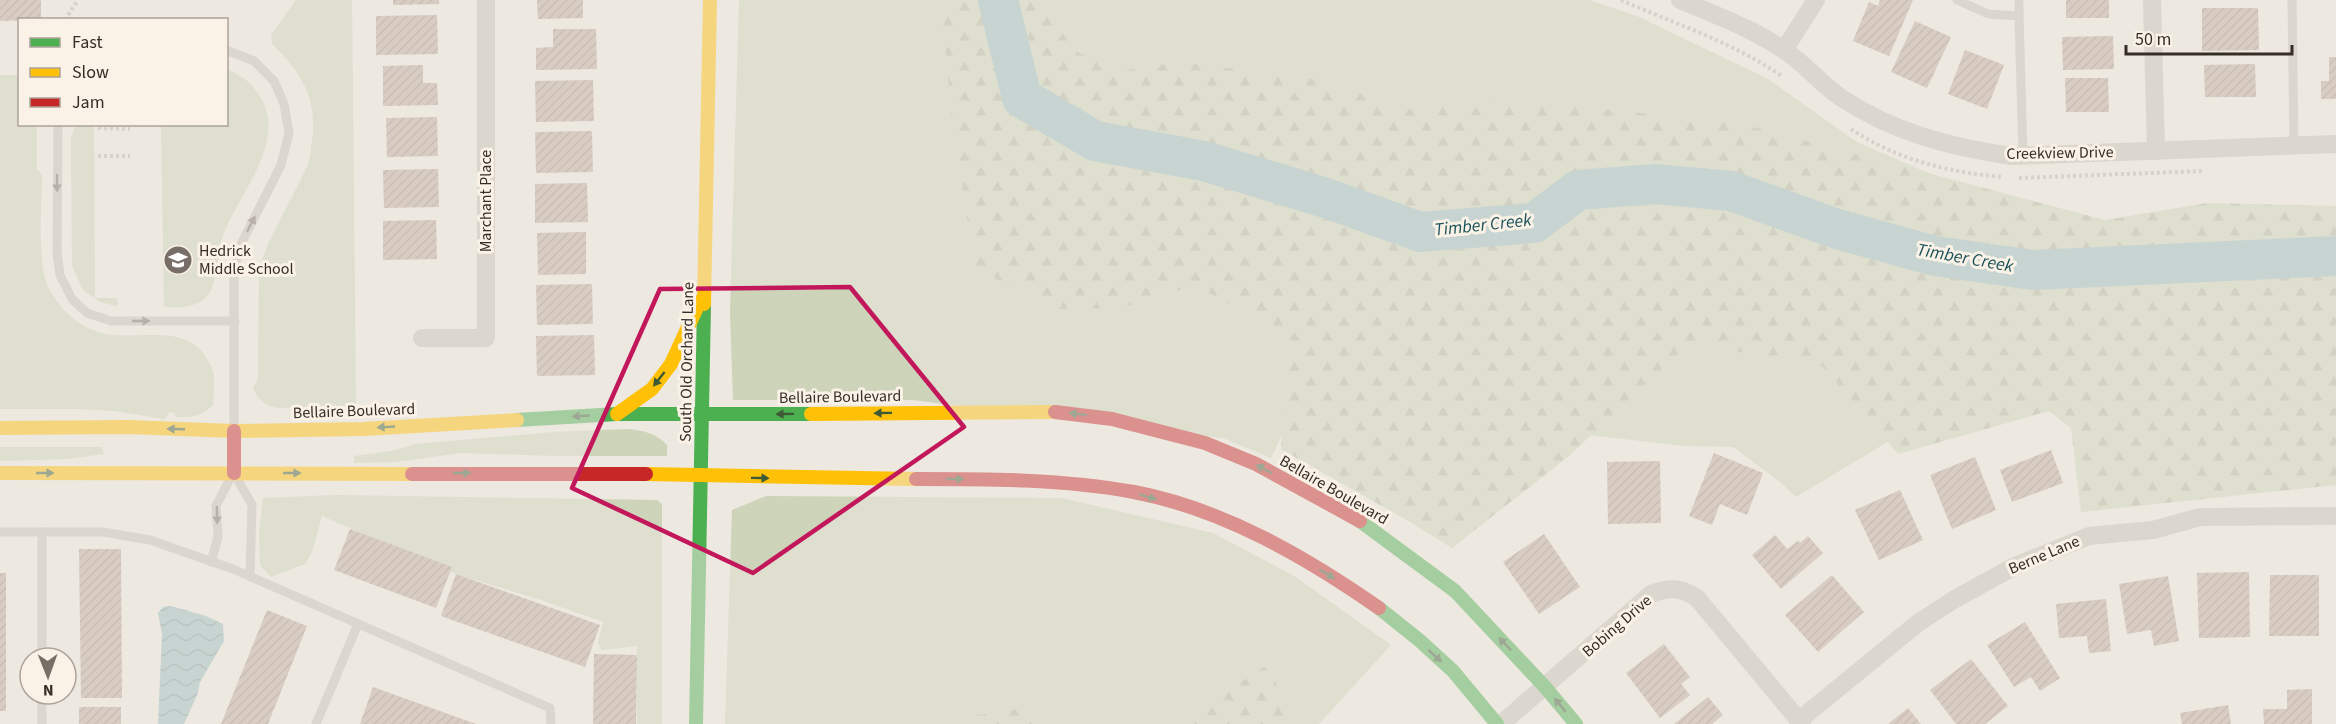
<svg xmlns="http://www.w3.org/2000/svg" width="2336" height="724" font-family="'Source Sans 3',sans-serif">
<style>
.grass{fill:#cdd4b9}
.forest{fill:url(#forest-firs)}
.water{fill:url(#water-waves)}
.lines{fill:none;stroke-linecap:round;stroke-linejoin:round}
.river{stroke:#9abdbf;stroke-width:40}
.building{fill:url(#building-hatch)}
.path{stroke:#bfb8b1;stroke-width:4;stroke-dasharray:3 3;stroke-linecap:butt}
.lane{stroke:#c6c0b9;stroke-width:9}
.street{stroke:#c6c0b9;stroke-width:18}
.fast{stroke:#4caf50;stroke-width:14}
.slow{stroke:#ffc107;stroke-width:14}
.jam{stroke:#c62828;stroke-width:14}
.oneway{fill:#776f69}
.oneway2{fill:#3e5a35}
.marked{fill:none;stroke:#c2185b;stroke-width:4.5;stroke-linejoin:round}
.labels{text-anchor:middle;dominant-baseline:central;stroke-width:6;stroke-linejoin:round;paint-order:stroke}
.street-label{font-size:16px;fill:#372d27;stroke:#faf2e6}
.poi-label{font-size:16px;fill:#372d27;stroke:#faf2e6;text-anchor:start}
.water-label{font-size:18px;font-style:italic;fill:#1a525b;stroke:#faf2e6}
</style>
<defs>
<pattern id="forest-firs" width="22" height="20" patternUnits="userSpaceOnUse" patternTransform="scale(1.5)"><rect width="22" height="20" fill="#cdd4b9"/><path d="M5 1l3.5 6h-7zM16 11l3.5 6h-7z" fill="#b1b69f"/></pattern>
<pattern id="water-waves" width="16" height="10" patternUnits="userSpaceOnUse" patternTransform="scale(1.5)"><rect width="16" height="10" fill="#9abdbf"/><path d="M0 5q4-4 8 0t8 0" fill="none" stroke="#7e9a9b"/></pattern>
<pattern id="building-hatch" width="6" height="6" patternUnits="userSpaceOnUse" patternTransform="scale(1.5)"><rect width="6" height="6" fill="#c2aca0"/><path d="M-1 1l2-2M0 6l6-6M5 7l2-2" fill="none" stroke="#9e8c82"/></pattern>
</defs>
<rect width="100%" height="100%" fill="#ede8e0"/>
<g class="grass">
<path d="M296,0H352L356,406L278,408C265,406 258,400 253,388L258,379L259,268C271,231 293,199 308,164C311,157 311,149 312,141C318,99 302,73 272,44L271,35Z"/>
<path d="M739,0H1589L1637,16L1768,79L1857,142L1999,204L1906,431L1796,497L1780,482L1733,447L1684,446L1580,434L1311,374L1271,458L1223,438L912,400H733L730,314Z"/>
<path d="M227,70C240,74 252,83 259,95C289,140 239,193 223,235C217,252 218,284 207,296C196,308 179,308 164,307L161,125L226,124Z"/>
<path d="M0,75H19L20,124L37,125V169L42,175C42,206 36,262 49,289C62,313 86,333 113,335C152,338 194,323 212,369C216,378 213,395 213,405C201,416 192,418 176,417L174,412L169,413L164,419L115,411L81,409H0Z"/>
<path d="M75,125H94L95,298H117L118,303L116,306L100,302L83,290L72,266L71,139Z"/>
<path d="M627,429C643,430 657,434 667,445V456H558L461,453L395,462L354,463V456L391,451L416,444L553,432Z"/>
<path d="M0,447H102L104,454L67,459L0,461Z"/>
<path d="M336,495L657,500L662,504V724H637V646L601,650L598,643L603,622L541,600L456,574L322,516L312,552L305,564L271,577L260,565L259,533L263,498Z"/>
<path d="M766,496L1061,498L1213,533L1294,576L1391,645L1319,724H725L732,510Z"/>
</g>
<g class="forest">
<path d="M941,0H1057L1053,17L1073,50L1120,71L1181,62L1313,79L1418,112L1472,100L1523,102L1734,122L2105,220L2207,203L2336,206V485L2081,512L2071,428L2049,411L1898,454L1822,366L1689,343L1569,456L1452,548L1405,519L1281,449L1285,335L1195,285L1121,308L1060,309L975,269L952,121Z"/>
<path d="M1268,664L1291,720L1289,724H1178Z"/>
<path d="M1020,709L1040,724H968L972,716Z"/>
</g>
<path class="water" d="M171,606L206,616L223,624L224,641L200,682L198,693L184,724H158L162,634L158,613L163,607Z"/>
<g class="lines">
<path class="river" d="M998,0L1022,98L1095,141L1204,161L1326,198L1420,232L1534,223L1578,190L1655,184L1731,191L1837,229L1935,256L2033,270L2336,256"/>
</g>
<g class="building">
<path d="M0,0H41V20L0,21Z"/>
<path d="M393,0H439V4L393,5Z"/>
<path d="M537,0H583V18L538,19Z"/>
<path d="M1880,0H1913L1889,56L1853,41L1869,2L1878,6Z"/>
<rect x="2066" y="0" width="43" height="18"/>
<path d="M2202,8H2258L2259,50L2202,51Z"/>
<path d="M437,15L438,54L376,55V16Z"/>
<path d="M1915,21L1951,37L1927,88L1891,72Z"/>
<path d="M553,29H596L597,69L536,70V48L553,47Z"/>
<path d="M2113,36L2114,69L2063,70L2062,37Z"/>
<path d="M1965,50L2004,65L1987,109L1948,94Z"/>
<path d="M2329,57H2336V99H2321V81H2329Z"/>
<path d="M2255,64L2256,97H2205L2204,65Z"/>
<path d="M423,65V83H437L438,105L383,106V66Z"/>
<path d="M2065,78H2108L2109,112H2066Z"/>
<path d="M593,80L594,121L536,122L535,81Z"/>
<path d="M437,117L438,156L387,157L386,118Z"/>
<path d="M592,131L593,172L536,173L535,132Z"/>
<path d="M438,169L439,207L384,208L383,170Z"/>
<path d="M587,183L588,222L535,223V184Z"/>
<path d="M436,220L437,259L383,260V221Z"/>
<path d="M586,232V274L538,275L537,233Z"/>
<path d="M592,284L593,324L537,325L536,285Z"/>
<path d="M594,335L595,375L537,376L536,336Z"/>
<path d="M2051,450L2063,483L2012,502L2000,470Z"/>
<path d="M1714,453L1763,473L1747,515L1720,504L1712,525L1689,516Z"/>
<path d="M1975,457L1996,510L1952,529L1930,475Z"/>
<path d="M1660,461L1661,523L1608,524L1607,462Z"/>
<path d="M1900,490L1923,540L1879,560L1855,510Z"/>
<path d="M350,529L452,567L436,608L334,570Z"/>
<path d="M1544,534L1580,587L1539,614L1503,562Z"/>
<path d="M1775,535L1787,549L1798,541L1800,543L1808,536L1823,553L1781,589L1752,555Z"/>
<path d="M79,549H121L122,698H81Z"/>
<path d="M2249,572L2250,637L2199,638L2197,573Z"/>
<rect x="0" y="573" width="6" height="138"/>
<path d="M456,574L600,625L585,667L441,616Z"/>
<path d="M1832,575L1864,612L1818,652L1785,615Z"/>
<path d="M2270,575H2319V636H2269Z"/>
<path d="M2168,576L2179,641L2154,646L2151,630L2127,634L2119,584Z"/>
<path d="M2106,599L2111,651L2089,653L2087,636L2059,638L2056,604Z"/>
<path d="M267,610L307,626L268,724H221Z"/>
<path d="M2025,622L2060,678L2040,691L2031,677L2014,687L1987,645Z"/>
<path d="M1664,644L1690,677L1681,684L1690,695L1660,718L1626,673Z"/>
<path d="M594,654L637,655L636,724H593Z"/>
<path d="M1971,659L2008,706L1985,724H1956L1930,690Z"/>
<path d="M373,687L476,724H360Z"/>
<path d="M2312,689V724H2264L2263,709H2287V690Z"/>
<path d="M1708,697L1723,715L1712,724H1674Z"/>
<path d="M2228,705L2231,724H2182L2180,713Z"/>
<rect x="79" y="707" width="42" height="17"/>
<path d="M1908,708L1921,724H1888Z"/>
</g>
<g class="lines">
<g class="path">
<path d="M1621,0C1675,24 1735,43 1783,77"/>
<path d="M65,20L78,0"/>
<path d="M98,128L130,129"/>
<path d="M1851,129C1895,159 1950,173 2003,177"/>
<path d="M98,156H130"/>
<path d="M2019,178L2203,171"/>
</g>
<g class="lane">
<path d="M1957,0L1988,14L2019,16L2023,155"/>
<path d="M2019,0V16"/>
<path d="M2292,0L2294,146"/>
<path d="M226,50L254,61L274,81L284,104L289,133L281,165L239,248L234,275V428"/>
<path d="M58,124L57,253L60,275L72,299L87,313L111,321H235"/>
<path d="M235,475L252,505L250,577"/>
<path d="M0,532H103L150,540L233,569L550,708L551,724"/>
<path d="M211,562L218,537L216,506L231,477"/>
<path d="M42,658V532"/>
<path d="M42,724V694"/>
<path d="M316,724L358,624"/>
</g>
<g class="street">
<path d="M1680,0C1715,15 1752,28 1784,50C1804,63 1820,83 1840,97C1892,132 1950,147 2012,156L2336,144"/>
<path d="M2152,0L2156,151"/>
<path d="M1784,50L1816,0"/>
<path d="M422,338H486V0"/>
<path d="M1798,721L1918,623L1955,599L2015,566L2089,536L2153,530L2200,517L2336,516"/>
<path d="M1501,724L1651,594C1669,587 1681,587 1697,598L1802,724"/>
</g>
<g class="fast">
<path d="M517,420L617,414H811"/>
<path d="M1360,521L1455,591L1545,687L1576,724"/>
<path d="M1379,608L1419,640L1453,671L1497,724"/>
<path d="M696,724L704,304"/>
</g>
<g class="slow">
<path d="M704,304L710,0"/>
<path d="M617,414L652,389L671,364L700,301"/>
<path d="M811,414L1055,412"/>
<path d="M0,428L128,427L234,431L364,429L517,420"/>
<path d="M0,473L412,474"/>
<path d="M646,474L916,479"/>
</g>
<g class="jam">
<path d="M1055,412L1112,419L1205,443L1256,464L1360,521"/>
<path d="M234,431V473"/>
<path d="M412,474H646"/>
<path d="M916,479C988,479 1063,479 1134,492C1223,509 1306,557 1379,608"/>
</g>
</g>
<defs><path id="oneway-solid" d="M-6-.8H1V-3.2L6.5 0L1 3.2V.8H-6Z" transform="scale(1.5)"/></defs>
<g class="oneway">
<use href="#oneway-solid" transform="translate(57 183) rotate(90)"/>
<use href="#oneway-solid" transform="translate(251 224) rotate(-63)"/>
<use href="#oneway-solid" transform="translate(141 321)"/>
<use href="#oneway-solid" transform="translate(217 515) rotate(89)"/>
</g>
<g class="oneway2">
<use href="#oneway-solid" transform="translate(659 379) rotate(128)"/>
<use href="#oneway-solid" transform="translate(883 413) rotate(179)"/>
<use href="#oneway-solid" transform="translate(785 414) rotate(179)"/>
<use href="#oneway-solid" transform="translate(1078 414) rotate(-173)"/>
<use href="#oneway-solid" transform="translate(581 416) rotate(177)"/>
<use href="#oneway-solid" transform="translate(386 427) rotate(177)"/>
<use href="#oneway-solid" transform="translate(176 429) rotate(-178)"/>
<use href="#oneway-solid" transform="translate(1264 469) rotate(-152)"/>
<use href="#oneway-solid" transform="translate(45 473)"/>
<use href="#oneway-solid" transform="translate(292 473)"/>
<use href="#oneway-solid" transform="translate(462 473)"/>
<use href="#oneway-solid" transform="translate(760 478) rotate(1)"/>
<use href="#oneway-solid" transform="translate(955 479)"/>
<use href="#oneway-solid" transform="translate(1148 497) rotate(17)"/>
<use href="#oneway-solid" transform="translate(1327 574) rotate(31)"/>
<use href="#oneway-solid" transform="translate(1505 644) rotate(-134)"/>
<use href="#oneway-solid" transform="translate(1435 656) rotate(42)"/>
<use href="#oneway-solid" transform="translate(1560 705) rotate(-129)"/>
</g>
<path d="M0 0H2336V724H0ZM850,287L964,427L753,573L572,488L660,289Z" fill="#ede8e0" fill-opacity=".55" fill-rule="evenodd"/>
<path class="marked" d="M850,287L964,427L753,573L572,488L660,289Z"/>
<defs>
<g id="school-disc" transform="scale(1.5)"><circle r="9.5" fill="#776e68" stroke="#faf2e6"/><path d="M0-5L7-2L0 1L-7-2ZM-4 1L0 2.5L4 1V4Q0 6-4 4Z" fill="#fff"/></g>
</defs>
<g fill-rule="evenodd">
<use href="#school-disc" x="178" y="260"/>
</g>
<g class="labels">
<g class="street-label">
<text transform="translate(2060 153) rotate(-1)">Creekview Drive</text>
<text transform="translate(486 201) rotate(-90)">Marchant Place</text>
<text transform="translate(687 362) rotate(-89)">South Old Orchard Lane</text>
<text transform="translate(840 397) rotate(-1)">Bellaire Boulevard</text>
<text transform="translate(354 411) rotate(-2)">Bellaire Boulevard</text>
<text transform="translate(1334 490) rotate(30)">Bellaire Boulevard</text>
<text transform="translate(2044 555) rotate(-23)">Berne Lane</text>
<text transform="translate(1617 626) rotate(-41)">Bobing Drive</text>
</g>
<g class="poi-label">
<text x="199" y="251">Hedrick<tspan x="199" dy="18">Middle School</tspan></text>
</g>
<g class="water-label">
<text transform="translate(1483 225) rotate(-6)">Timber Creek</text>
<text transform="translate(1965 258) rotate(10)">Timber Creek</text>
</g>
</g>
<rect x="18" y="18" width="210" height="108" fill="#faf2e6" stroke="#aca39a" stroke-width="1.5"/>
<rect x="30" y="38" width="30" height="9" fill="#4caf50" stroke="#aca39a" stroke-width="1.5"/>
<text x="72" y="48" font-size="18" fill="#372d27">Fast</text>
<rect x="30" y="68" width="30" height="9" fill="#ffc107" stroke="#aca39a" stroke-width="1.5"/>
<text x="72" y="78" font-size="18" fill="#372d27">Slow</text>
<rect x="30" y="98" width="30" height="9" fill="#c62828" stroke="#aca39a" stroke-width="1.5"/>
<text x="72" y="108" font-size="18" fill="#372d27">Jam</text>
<g transform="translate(48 676) rotate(179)"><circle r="28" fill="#faf2e6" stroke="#aca39a" stroke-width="1.5"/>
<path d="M0-4.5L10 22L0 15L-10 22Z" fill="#776e68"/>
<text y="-9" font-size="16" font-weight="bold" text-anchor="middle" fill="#372d27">N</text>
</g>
<path d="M2126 45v9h166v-9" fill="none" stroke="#372d27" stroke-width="3"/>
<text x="2135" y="45" font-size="18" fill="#372d27" stroke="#faf2e6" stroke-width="4.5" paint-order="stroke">50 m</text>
</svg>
